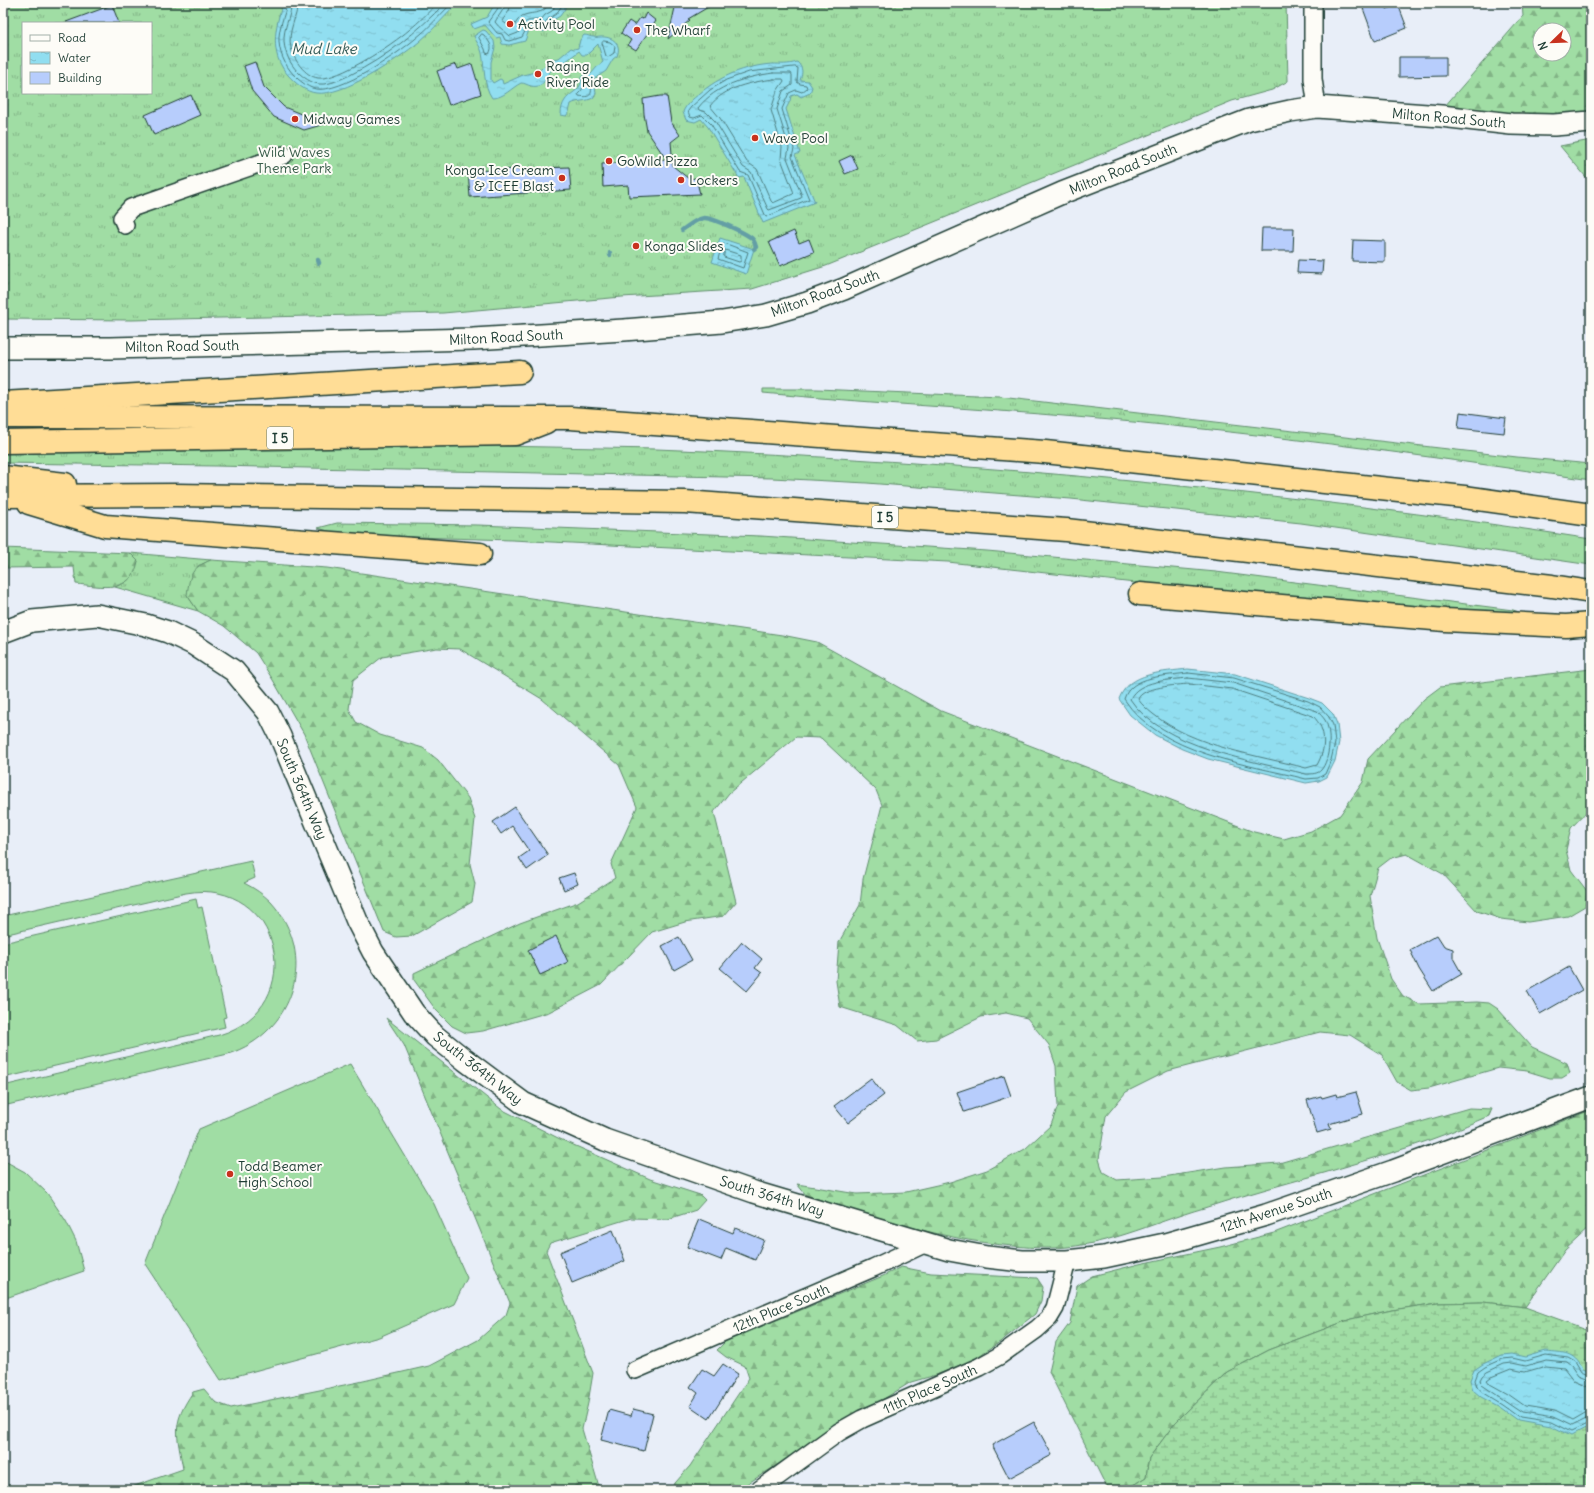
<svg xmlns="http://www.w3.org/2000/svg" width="1594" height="1493" font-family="Delius,sans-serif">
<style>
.grass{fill:url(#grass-tufts);stroke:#608d6c;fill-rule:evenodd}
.forest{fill:url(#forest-firs);stroke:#608d6c;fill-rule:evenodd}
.wetland{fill:url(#wetland-marsh);stroke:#608d6c}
.garden{fill:#a0dda4;stroke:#608d6c}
.water{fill:url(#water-ripples);stroke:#639ea5}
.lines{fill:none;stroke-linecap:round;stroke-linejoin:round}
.shore{stroke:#4d7d7f;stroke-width:1}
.stream{stroke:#639ea5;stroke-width:4.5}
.building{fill:#b7cdfc;stroke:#1f3d34}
.minor-casing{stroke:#1f3d34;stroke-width:20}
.tertiary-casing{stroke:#1f3d34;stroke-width:24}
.motorway-casing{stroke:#1f3d34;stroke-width:25}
.minor{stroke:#fdfcf7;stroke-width:17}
.tertiary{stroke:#fdfcf7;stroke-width:21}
.motorway{stroke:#ffdd96;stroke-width:22}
.poi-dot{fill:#c8321e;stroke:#fdfcf7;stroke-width:1.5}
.labels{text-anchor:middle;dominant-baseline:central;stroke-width:4;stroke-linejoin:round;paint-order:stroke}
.shield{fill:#fdfcf7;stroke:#62766e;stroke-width:1}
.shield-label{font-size:13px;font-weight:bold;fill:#1f3d34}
.poi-label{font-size:14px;fill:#1f3d34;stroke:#fdfcf7;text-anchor:start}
.street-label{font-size:14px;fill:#1f3d34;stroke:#fdfcf7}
.park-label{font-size:14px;fill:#395d4a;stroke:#fdfcf7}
.water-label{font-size:15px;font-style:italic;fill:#365d5a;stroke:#fdfcf7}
</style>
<defs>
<pattern id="grass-tufts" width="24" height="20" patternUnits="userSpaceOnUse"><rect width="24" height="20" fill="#a0dda4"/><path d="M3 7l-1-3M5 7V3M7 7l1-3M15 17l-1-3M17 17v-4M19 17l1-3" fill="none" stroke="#82b486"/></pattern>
<pattern id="forest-firs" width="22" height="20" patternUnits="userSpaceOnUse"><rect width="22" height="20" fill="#a0dda4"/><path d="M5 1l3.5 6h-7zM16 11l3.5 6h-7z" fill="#82b486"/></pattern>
<pattern id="wetland-marsh" width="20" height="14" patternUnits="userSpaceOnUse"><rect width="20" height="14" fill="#a0dda4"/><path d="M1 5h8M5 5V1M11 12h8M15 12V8" fill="none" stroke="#82b486"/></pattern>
<pattern id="water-ripples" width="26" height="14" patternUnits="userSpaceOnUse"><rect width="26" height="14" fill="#91def0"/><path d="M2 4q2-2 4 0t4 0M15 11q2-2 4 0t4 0" fill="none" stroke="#7dbfce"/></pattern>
</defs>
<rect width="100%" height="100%" fill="#e8eef8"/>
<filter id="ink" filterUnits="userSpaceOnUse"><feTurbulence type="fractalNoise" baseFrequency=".025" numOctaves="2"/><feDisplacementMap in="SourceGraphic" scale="8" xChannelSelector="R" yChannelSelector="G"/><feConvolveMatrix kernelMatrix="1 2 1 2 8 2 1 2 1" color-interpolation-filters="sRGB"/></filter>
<g filter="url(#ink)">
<g class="grass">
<path d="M3,3H1286L1288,81L1272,90L1232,101L826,266L752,289L622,297L443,313L132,320L3,319ZM23,23H151V93H23Z"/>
<path d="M763,389H817L1000,397L1517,457L1591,464V480C1420,455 1248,431 1076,417C972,408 867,403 763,393Z"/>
<path d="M496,446C549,447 603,448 656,449C969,461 1282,491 1591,539V565L1301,523L1071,499L867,483L772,478L216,466L3,463V453Z"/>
<path d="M337,523L478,525L761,536L987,551L1216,572L1513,610L1547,621L1429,616L948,562L512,540L352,535L335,533L318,528Z"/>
<path d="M130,553L211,560L198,566L187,595L198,611L115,587L126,582L138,561Z"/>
</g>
<g class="forest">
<path d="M1522,3H1591V114L1536,117L1444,107L1523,16ZM1540,30H1564V54H1540Z"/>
<path d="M1591,140V183L1560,146Z"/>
<path d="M3,548L130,553L138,561C132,595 101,586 76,584L74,567L3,568Z"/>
<path d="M211,560L327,568L782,635L817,642L941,711L1254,832L1284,839L1311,831L1340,815L1363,782L1368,759L1424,699L1440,687L1591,669V807L1571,828L1566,850L1571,870L1587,891L1585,906L1568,916L1528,922L1501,919L1477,911L1443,874L1407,854L1391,858L1378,868L1370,896L1377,938L1391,979L1403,996L1419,1004L1477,1002L1489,1003L1498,1009L1532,1047L1567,1063L1570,1073L1562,1078H1550L1527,1071L1498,1068L1429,1088L1411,1090L1397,1082L1382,1055L1350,1035L1320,1032L1168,1071L1126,1092L1106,1116L1099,1159L1103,1172L1117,1180L1163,1177L1226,1167L1279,1163L1469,1108L1492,1109L1489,1116C1474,1122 1459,1129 1443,1135C1404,1150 1364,1161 1324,1173C1284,1184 1244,1195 1204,1208C1151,1223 1102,1249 1045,1248C963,1246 883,1221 806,1195L797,1184L857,1194L906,1192L950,1182L987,1170L1025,1149L1051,1125L1058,1106L1056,1066L1049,1045L1027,1018L1006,1013L981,1017L936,1039L917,1041L897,1025L840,1007L836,981L839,942L860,905L863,879L882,805L876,790L821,738L796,737L729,793L714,812L736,902L724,916L685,922L652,932L601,985L549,1012L483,1031L466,1033L452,1026L436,1010L414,980V973L520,923L578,902L615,878L611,864L637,807L619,765L542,699L460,649L437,648L382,657L353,680L349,709L356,722L380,735L423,748L438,760L468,798L475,819L470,864L475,884L472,902L412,936L396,937L384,932L304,734L273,680L256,653L224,626L198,611L187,595C190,574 191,568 211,560Z"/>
<path d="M386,1018L501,1109L560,1139L650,1179L700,1195L705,1200L696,1210L668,1219L631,1218L550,1243L546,1251L593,1373L588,1403L582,1429L600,1490H123L183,1469C177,1433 171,1424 193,1392L204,1389L215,1402L231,1408L359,1382L429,1366L478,1340L506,1315L510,1303L404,1045Z"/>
<path d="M1591,1110V1226L1565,1250L1525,1307L1483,1302L1438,1303L1392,1310L1351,1319L1269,1350L1227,1372L1175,1423L1149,1458L1146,1477L1125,1490H1108L1049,1372L1056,1342L1070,1323L1077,1286L1092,1276L1139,1264L1220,1247L1274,1233Z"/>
<path d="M901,1267L931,1273L1037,1278L1043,1287L1041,1301L1035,1314L1000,1342L971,1361L936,1375L911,1382L737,1490H669L690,1466L749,1378L745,1366L726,1357L717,1350L726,1341L883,1276Z"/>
</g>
<path class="wetland" d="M1483,1302L1525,1307L1591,1331V1490H1125L1146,1477L1149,1458L1175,1423L1227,1372L1269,1350L1351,1319L1392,1310L1438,1303Z"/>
<g class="garden">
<path d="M251,861L255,878L244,883C254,888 263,894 271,902C319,955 294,1033 228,1054L3,1106V1086L219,1035C312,1007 281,876 186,893L3,935V916Z"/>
<path d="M196,899L198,908L202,907L226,1017L223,1018L225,1027L3,1078V943Z"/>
<path d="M350,1064L434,1204L467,1278L454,1304L379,1337L221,1380L145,1264L199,1129Z"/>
<path d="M3,1160L25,1172L47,1193L66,1221L76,1241L84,1271L3,1299Z"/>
</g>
<g class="water">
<path d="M283,3H458C445,16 433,30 419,42C398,59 343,97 316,93C306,92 295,83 288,75C269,54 275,27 283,3Z"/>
<path d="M498,3H565V9L560,16L550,22L544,32L538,29L529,30L525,41L509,45L502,44L500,37L496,38L485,25L474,29L471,24L487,17L493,7Z"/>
<path d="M483,30L486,31L494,41L495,48L491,62V80L493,83L500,79L502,80L503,84L523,75L539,71L544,66L552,62V59L559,58L571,48L574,49L578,48L580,40L584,35C588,35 590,37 594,37C596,38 598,37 600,37C613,36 622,44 617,56L613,59L606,71L594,79L596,93L593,98C585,102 578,100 571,104L569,112L566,116L561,115C561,90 584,95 581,77L587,73L591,74L597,67L603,62L598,44L587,55H582L579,51L565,62V67L561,70L554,67C545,75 546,89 531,86C527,85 525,83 521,83C511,88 504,98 492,98C483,85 485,68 482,53C481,47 476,42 474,36Z"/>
<path d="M797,62C803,68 803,72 800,80L808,81L812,87L810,93L801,97L797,94L791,96L790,101L786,109L800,153L795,155L815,202L763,223L744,177L739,178L708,127L701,119L695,122L686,120L683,112C686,104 693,99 699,94C720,76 745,66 772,64C781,64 788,65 797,62Z"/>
<path d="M720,238L754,249L746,274L712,262Z"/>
<path d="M1188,669L1235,674L1309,698L1322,703L1333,714L1337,724L1339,742L1335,761L1327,777L1319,781L1306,783L1208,759L1182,749L1155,735L1130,715L1119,699C1129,672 1164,672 1188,669Z"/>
<path d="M1546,1351C1564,1353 1573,1351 1583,1369L1591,1372V1426L1572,1436L1551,1426L1518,1420L1500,1407L1481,1397L1473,1390L1470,1380L1474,1370L1483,1364L1502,1355L1512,1354L1525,1357Z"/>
</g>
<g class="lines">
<g class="shore">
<path d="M287,3C285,16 278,28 279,42C280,56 287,69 298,79C303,83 309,88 316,89C341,93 396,55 415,39C429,28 440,15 452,3"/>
<path d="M292,3C291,16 283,28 284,42C285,53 290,64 298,72C303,77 311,83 319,84C330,85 341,79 350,75C387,57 417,32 445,3"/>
<path d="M298,3C297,18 287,31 291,48C294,60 305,76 318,78C338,81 393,44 409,30C419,22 428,13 437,3"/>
<path d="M500,3C499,9 491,17 488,22L497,33L502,34L505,40L509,41L522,37L528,26L533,25L543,26L547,20L556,14L561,7L562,3"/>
<path d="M505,3C504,11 498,16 495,22C499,28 505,31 510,36L518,33C524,20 527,20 541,20L545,15L552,11L556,3"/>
<path d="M511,3L509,11L502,21L512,28C516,25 517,19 522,16C533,11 542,16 550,3"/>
<path d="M482,34L484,35C489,42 494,46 489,54L486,53L485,49L479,38Z"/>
<path d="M604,41L610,42L615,46L614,53L608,57L606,56L602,43Z"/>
<path d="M795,67L798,68L797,82L800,84L806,85L807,88L802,92L796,90L789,93L782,109L794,149L792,157L809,199L766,217L748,175L740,172L711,124L702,115L694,118L690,117L688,111L691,107L710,90L726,80L749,72Z"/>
<path d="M773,73H791L792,75V85L783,91L777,109L789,148L787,158L802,196L801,198L769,210L768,209L751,172L743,167L715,121L706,112L699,110L698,108C716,85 746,77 773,73Z"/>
<path d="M587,78L590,80C592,91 594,99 579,96L578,94C586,87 583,83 587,78Z"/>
<path d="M774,79H783L784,81L777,91L771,110L782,147L781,159L794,193L793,194L773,203L771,201L757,169L747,162L720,118L710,106C724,87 752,82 774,79Z"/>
<path d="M724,243L748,252L743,268L718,259L722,245Z"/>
<path d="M725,250L741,255V261L739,262L724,257Z"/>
<path d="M1188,673L1234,678L1308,701L1320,707L1329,717L1333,725L1335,743L1331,760L1325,774L1318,778L1306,779C1247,764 1160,754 1124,699C1131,675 1168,676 1188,673Z"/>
<path d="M1188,678L1233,683L1317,711C1320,714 1323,717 1325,720C1332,732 1330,760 1321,770C1318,774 1311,774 1306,774C1253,761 1161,747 1130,699C1138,680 1171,680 1188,678Z"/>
<path d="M1189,684L1232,689L1313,716C1327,730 1326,749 1317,765L1306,768C1257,755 1194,747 1153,714C1147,709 1142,705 1138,699C1142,687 1177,685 1189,684Z"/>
<path d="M1591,1376L1581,1372L1575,1362L1568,1358L1546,1355L1525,1361L1512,1358L1503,1359L1485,1367L1478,1372L1475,1380L1477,1387L1484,1393L1502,1404L1520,1417L1552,1422L1572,1432L1591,1423"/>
<path d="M1591,1381L1578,1376L1571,1366L1566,1362L1546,1360L1526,1366L1512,1363L1504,1364L1487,1372L1482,1376L1480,1380L1482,1385L1522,1412L1553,1417L1572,1426L1586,1419L1591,1418"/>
<path d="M1591,1387L1585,1386L1574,1381L1564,1368L1546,1366L1525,1372L1511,1369L1491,1377L1487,1380L1490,1384L1508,1394L1525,1406L1555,1411L1573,1420L1585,1413L1591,1412"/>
</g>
<g class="stream">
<path d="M682,230C688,226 696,219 704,218C711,217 743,232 750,237C754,239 755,243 756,247L754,249"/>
<path d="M610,255V253"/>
<path d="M318,260L319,263"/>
</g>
</g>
<g class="building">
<path d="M676,3H715L688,19L690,20L668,39Z"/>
<path d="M1361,3H1385L1387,9L1398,4L1407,28L1375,41Z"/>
<path d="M112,5L119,23H67L66,22Z"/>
<path d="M646,13L656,21L636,50L628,45L631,40L621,33L629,21L635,25L640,18L643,19Z"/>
<path d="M1399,57H1446V76L1399,77Z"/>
<path d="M255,62L264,87L284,107L325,124L304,130L274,117L252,91L244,66Z"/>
<path d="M456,64L458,69L472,64L481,94L449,105L437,71Z"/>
<path d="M191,95L200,115L154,135L145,115Z"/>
<path d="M660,96H667L671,122L680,135L671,142L673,166L689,179L696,178L700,194L629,197L628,185L603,187L602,164L666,159L647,131L644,114L643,99Z"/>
<path d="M852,155L858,169L845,174L839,161Z"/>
<path d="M569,167L571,190L470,197L468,171Z"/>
<path d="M1262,228H1294L1293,251H1261Z"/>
<path d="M794,231L799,243L809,239L814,252L780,266L769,242Z"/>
<path d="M1353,240L1385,241V262L1352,261Z"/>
<path d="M1298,260L1323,261L1322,274L1297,273Z"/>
<path d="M1460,412L1506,418L1504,433L1458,428Z"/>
<path d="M515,807L548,855L527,870L519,858L529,851L512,826L501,834L493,822Z"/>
<path d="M574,873L578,884L564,890L559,878Z"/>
<path d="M1437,935L1444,946L1453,949V958L1462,974L1433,991L1419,969L1410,950Z"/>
<path d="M556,936L568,962L540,975L528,950Z"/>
<path d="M679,937L692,960L674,970L662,946Z"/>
<path d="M742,942L762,959L755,968L762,973L747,991L720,968Z"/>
<path d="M1569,967L1582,990L1540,1014L1527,991Z"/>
<path d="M1004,1076L1011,1096L964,1112L957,1092Z"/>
<path d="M871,1078L884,1095L848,1123L834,1106Z"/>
<path d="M1356,1092L1363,1114L1329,1124L1331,1129L1317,1133L1307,1100L1321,1096L1322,1098L1336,1094L1337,1097Z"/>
<path d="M699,1219L733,1233L735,1228L764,1240L755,1260L726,1248L721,1260L687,1247Z"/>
<path d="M613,1230L625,1261L572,1283L560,1252Z"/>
<path d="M723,1364L738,1374L709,1419L690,1406L698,1393L690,1387L702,1369L714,1376Z"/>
<path d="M633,1409L653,1414L644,1451L601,1440L609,1410L631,1416Z"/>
<path d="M1034,1422L1052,1455L1009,1478L992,1445Z"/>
</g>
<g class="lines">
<g class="minor-casing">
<g id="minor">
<path d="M1313,3V79L1317,107"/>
<path d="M125,225L122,218L131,208L284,155"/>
<path d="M635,1370L873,1268L926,1243"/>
<path d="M759,1490L839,1432L862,1419L979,1367L999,1356L1037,1329L1049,1318L1055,1308L1067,1261"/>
</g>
</g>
<g class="tertiary-casing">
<g id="tertiary">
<path d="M3,348H110L473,339L624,330L722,322L766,315L807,303L844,289L1062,193L1249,120L1290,111L1317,107L1441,116L1511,124L1554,125L1591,122"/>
<path d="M3,632L32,621L97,615L146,625L168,632L193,644L234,671L268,712L280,736L357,921L373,952L414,1013L435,1036L465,1060L523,1103L605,1140L754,1192L949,1250L987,1257L1022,1261H1067L1104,1257L1165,1244L1266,1215L1393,1171L1591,1097"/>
</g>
</g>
<g class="motorway-casing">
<g id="motorway">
<path d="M3,403L520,372"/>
<path d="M3,417L570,418L1045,452L1464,497L1591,515"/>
<path d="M3,442L515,434L546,422"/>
<path d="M3,477L65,484"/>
<path d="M3,496L176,495L685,502L1066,530L1552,586L1591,592"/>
<path d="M29,503L105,526L480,554"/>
<path d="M1140,594L1445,620L1566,626L1591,624"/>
</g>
</g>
<use href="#minor" class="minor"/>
<use href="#tertiary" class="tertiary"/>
<use href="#motorway" class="motorway"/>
</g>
</g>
<g class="poi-dot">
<circle cx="510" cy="24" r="4"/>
<circle cx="637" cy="30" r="4"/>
<circle cx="538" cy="74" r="4"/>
<circle cx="295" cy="119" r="4"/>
<circle cx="755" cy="138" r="4"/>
<circle cx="609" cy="161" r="4"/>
<circle cx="562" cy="178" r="4"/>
<circle cx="681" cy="180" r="4"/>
<circle cx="636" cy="246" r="4"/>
<circle cx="230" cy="1174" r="4"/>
</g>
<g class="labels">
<g class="shield">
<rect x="267" y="427" width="26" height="22" rx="3"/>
<rect x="872" y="506" width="26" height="22" rx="3"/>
</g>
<g class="shield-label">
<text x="280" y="438">I 5</text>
<text x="885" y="517">I 5</text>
</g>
<g class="poi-label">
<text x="518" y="24">Activity Pool</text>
<text x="645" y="30">The Wharf</text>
<text x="546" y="66">Raging<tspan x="546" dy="16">River Ride</tspan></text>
<text x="303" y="119">Midway Games</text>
<text x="763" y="138">Wave Pool</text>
<text x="617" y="161">GoWild Pizza</text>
<text x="554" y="170" text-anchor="end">Konga Ice Cream<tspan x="554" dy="16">&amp; ICEE Blast</tspan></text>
<text x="689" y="180">Lockers</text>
<text x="644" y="246">Konga Slides</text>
<text x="238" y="1166">Todd Beamer<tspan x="238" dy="16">High School</tspan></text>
</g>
<g class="street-label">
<text transform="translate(1449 118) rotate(5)">Milton Road South</text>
<text transform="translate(1123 169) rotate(-22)">Milton Road South</text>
<text transform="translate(825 293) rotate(-20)">Milton Road South</text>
<text transform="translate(506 337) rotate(-3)">Milton Road South</text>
<text transform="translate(182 346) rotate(-1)">Milton Road South</text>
<text transform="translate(302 789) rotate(67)">South 364th Way</text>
<text transform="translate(478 1068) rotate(38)">South 364th Way</text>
<text transform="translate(772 1196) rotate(17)">South 364th Way</text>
<text transform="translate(1276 1210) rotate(-18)">12th Avenue South</text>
<text transform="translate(781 1308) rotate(-23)">12th Place South</text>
<text transform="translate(930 1389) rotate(-24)">11th Place South</text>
</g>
<g class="park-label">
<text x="294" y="152">Wild Waves<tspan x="294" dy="16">Theme Park</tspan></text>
</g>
<g class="water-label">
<text x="324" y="48">Mud Lake</text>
</g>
</g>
<rect width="1594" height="1493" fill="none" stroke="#fdfcf7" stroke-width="16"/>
<rect x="8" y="8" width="1578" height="1477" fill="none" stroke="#1f3d34" stroke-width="1.5" filter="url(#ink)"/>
<rect x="22" y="22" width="130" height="72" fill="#fdfcf7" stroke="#a4b0a9"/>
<rect x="30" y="35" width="20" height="6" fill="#fdfcf7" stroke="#a4b0a9"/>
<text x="58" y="42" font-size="12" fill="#1f3d34">Road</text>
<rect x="30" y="52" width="20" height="12" fill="url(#water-ripples)" stroke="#a4b0a9"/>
<text x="58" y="62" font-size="12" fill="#1f3d34">Water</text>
<rect x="30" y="72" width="20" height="12" fill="#b7cdfc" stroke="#a4b0a9"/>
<text x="58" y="82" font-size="12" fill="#1f3d34">Building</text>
<g transform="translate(1552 42) rotate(247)"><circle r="19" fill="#fdfcf7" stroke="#a4b0a9"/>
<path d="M0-3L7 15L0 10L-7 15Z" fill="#c8321e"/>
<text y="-6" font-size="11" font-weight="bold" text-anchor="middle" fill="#1f3d34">N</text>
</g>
</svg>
